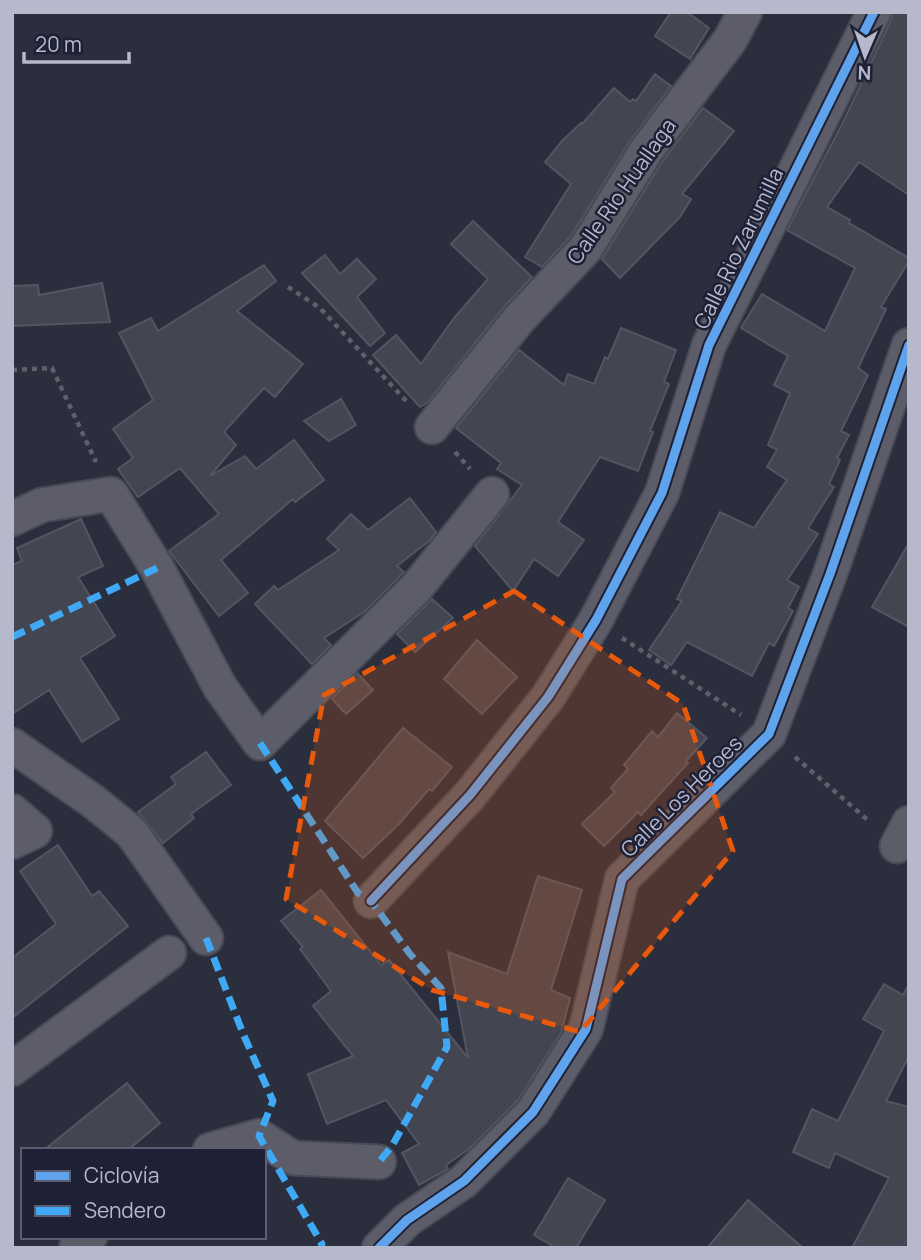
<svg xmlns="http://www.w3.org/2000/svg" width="921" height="1260" font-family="Manrope,sans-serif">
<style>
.building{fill:#434551;stroke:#535562;stroke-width:2}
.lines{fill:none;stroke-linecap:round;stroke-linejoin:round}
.minor-casing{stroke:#474a54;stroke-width:37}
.path{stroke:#5e616a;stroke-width:4.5;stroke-dasharray:5 5;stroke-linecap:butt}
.minor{stroke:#5c5d68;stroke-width:33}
.quiet{stroke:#3fa9f5;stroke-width:7;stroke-dasharray:14 7;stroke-linecap:butt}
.cycleway-casing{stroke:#1e2136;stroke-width:13}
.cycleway{stroke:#60a3ed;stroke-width:9}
.marked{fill:#e8590c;fill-opacity:0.2;stroke:#e8590c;stroke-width:5;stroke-dasharray:14 9;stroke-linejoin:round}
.labels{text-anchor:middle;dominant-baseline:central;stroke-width:5;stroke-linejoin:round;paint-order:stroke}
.street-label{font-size:21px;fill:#b6b8cb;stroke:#1e2136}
</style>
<rect width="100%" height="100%" fill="#2b2e3c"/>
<g class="building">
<path d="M671,12H687L709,28L690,59L655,36Z"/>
<path d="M893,12H909V195L859,162L827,207L850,220L849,223L909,258V261L881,307L886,309L858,368L868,375L841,431L849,435L837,458L840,460L829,484L834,487L808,528L818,534L787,580L799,587L788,608L793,611L774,646L769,643L752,676L687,642L671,665L649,650L682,601L677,599L720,512L754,528L787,480L767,467L777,450L768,445L790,393L774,385L788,356L741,328L762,294L825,331L855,268L787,230L843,122L891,21Z"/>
<path d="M655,74L671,86L630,141L571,236L542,267L525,257L571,184L545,162L562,141L581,123L582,124L614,88L630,102L633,99L636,101Z"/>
<path d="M703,108L734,131L682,194L691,199L680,217L620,278L602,259L662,162Z"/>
<path d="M473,221L532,277L504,307L428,402L420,407L373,355L396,335L421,364L454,318L488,279L451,244Z"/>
<path d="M325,255L340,274L357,259L376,279L357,297L385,333L370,346L302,273Z"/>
<path d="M264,265L276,281L237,311L303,364L275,397L264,388L224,432L236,445L210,476L245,456L256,469L294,440L324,480L295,502L293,499L221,560L248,593L219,616L169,551L219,514L180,468L138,497L118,469L133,458L113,429L153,400L119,333L151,318L158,331Z"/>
<path d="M102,283L110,322L12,326V286L38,285L39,295Z"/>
<path d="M621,328L676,350L664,382L669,384L650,431L653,432L638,471L600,457L558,522L584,540L558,576L534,559L513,591L475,546L522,485L497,469L501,463L456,428L519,350L564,385L568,374L594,384L605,357L608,359Z"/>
<path d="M341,399L356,425L329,441L304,421Z"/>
<path d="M410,498L436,532L430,540L397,566L404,572L364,612L324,638L331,645L312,664L255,604L274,586L278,590L339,550L327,539L351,514L368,530Z"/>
<path d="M81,519L103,566L78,577L115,636L80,658L119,719L82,742L49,690L12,714V565L22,561L17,548Z"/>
<path d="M909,543V627L872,607Z"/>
<path d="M432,599L453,618L415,652L397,634Z"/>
<path d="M477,640L517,677L482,714L444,679Z"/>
<path d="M357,673L373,690L346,714L332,699Z"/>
<path d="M677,713L707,738L686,761L688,763L641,815L638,812L604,846L582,824L615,792L611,788L628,769L624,765L652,731L658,737Z"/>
<path d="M403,728L452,767L432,791L429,789L399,824L363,858L325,821Z"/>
<path d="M206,752L231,785L191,814L194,818L163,843L138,812L176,784L171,777Z"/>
<path d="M58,845L92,896L99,891L128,926L12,1018V958L56,924L20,871Z"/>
<path d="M538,876L582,890L551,990L570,998L561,1033L518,1100L469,1149L446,1165L448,1169L419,1185L402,1153L419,1144L386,1100L327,1124L308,1074L353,1056L313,1006L331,991L300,949L303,947L281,921L321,890L381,965L389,960L468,1058L448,952L507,974Z"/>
<path d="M884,984L903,995L909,984V1056L886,1101L909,1107V1248H852L889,1178L835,1153L829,1168L793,1152L812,1109L838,1121L884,1031L863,1019Z"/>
<path d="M127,1083L160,1123L128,1150H44Z"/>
<path d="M568,1178L605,1200L576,1248H556L534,1235Z"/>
<path d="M748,1200L803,1248H707Z"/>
</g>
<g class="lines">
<g class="minor-casing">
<g id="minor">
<path d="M432,427L519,319L586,248L646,151L730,40L745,12"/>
<path d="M12,519L42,505L111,494L157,568L220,687L260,743L416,588L492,494"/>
<path d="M12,745L94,802L132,833L206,938"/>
<path d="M12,811L35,831L12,842"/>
<path d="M897,846L909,823"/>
<path d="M371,901L470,795L548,697L596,620L662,493L709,345L874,12"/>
<path d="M12,1069L169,953"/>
<path d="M210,1150L259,1136L293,1158L379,1162"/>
<path d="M76,1248L90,1237"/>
<path d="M379,1248L407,1220L464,1181L533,1112L586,1029L622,879L769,734L830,574L909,345"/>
</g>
</g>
<g class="path">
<path d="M288,287L320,308L408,403"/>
<path d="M12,370L52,368L96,462"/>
<path d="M455,452L470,469"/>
<path d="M622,638L741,715"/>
<path d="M795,757L870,822"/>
</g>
<use href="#minor" class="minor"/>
<g class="quiet">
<path d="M12,637L157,568"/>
<path d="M260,743L358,893L371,901L410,954L441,988L447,1047L392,1146L379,1162"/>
<path d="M206,938L244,1036L273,1101L259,1136L322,1244L321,1248"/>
</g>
<g class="cycleway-casing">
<g id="cycleway">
<path d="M371,901L470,795L548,697L596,620L662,493L709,345L874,12"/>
<path d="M379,1248L407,1220L464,1181L533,1112L586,1029L622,879L769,734L830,574L909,345"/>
</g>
</g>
<use href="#cycleway" class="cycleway"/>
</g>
<path class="marked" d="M514,591L683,704L733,851L580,1032L432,990L286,899L324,695Z"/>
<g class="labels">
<g class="street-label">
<text transform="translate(621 191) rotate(-55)">Calle Rio Huallaga</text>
<text transform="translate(738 248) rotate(-64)">Calle Rio Zarumilla</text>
<text transform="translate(681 796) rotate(-45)">Calle Los Heroes</text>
</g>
</g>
<rect width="921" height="1260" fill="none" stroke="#b6b8cb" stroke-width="28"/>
<rect x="21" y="1148" width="245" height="91" fill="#1e2136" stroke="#5b5d72" stroke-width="2"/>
<rect x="35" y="1171" width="35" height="10" fill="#60a3ed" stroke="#5b5d72" stroke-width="2"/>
<text x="84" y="1183" font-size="21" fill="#b6b8cb">Ciclovía</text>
<rect x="35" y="1206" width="35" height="10" fill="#3fa9f5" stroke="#5b5d72" stroke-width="2"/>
<text x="84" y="1218" font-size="21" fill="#b6b8cb">Sendero</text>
<g transform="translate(865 56) rotate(182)" stroke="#1e2136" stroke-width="5" paint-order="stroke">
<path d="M0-5L12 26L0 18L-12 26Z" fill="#b6b8cb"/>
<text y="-10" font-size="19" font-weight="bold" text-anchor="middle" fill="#b6b8cb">N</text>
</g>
<path d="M24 52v10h105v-10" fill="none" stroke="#b6b8cb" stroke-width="3.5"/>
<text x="35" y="52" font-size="21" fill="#b6b8cb" stroke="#1e2136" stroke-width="5" paint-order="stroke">20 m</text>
</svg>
